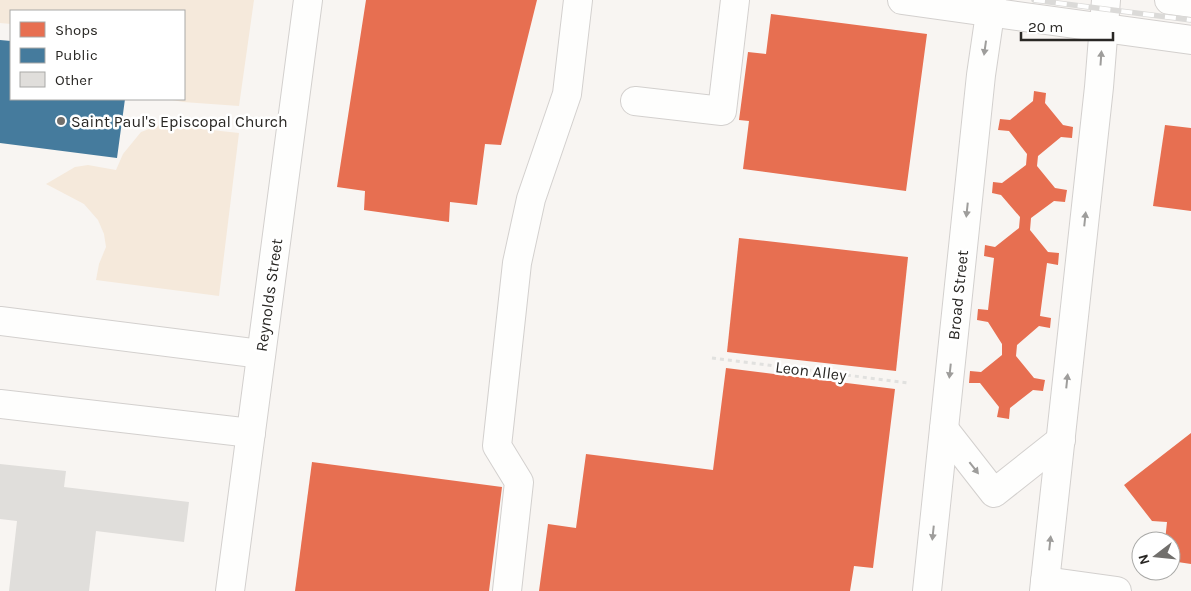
<svg xmlns="http://www.w3.org/2000/svg" width="1191" height="591" font-family="Karla,sans-serif">
<style>
.green{fill:#f5e9db}
.shops{fill:#e76f51}
.public{fill:#457b9d}
.building{fill:#e0dedb}
.lines{fill:none;stroke-linecap:round;stroke-linejoin:round}
.minor-casing{stroke:#d3d0ce;stroke-width:30}
.major-casing{stroke:#d3d0ce;stroke-width:30}
.path{stroke:#e1e1df;stroke-width:3;stroke-dasharray:4 4;stroke-linecap:butt}
.minor{stroke:#fefefd;stroke-width:28}
.major{stroke:#fefefd;stroke-width:28}
.rail-casing{stroke:#dbdad8;stroke-width:5.5}
.rail{stroke:#fff;stroke-width:4;stroke-dasharray:11;stroke-linecap:butt}
.oneway{fill:#9e9d9b}
.poi-dot{fill:#716f6c;stroke:#fff;stroke-width:2}
.labels{text-anchor:middle;dominant-baseline:central;stroke-width:5;stroke-linejoin:round;paint-order:stroke}
.poi-label{font-size:16px;fill:#292724;stroke:#fff;text-anchor:start}
.street-label{font-size:16px;fill:#292724;stroke:#fff}
</style>
<rect width="100%" height="100%" fill="#f8f5f2"/>
<g class="green">
<path d="M0,0H254L239,106L183,102L167,99H184V11H11V24L0,23Z"/>
<path d="M165,123L193,128L239,133L219,296L96,280L99,264L106,247L104,234L98,220L84,204L46,184L75,167L88,165L116,170L123,154L141,132Z"/>
</g>
<g class="shops">
<path d="M366,0H537L501,145L485,144L477,205L450,202L449,222L364,210L365,191L337,187Z"/>
<path d="M771,14L927,34L906,191L743,169L749,121L739,120L748,52L766,54Z"/>
<path d="M1034,91L1046,93L1045,103L1063,125L1073,127L1072,138L1061,137L1038,156L1037,166L1055,188L1067,190L1065,202L1054,201L1031,218L1030,230L1048,252L1059,253L1058,265L1047,263L1040,316L1051,318L1050,328L1039,326L1017,345L1016,356L1034,378L1045,380L1043,391L1033,390L1010,408L1009,419L997,417L999,407L980,383H969L970,371L981,372L1002,355V344L988,322L977,320L978,309L988,310L994,258L984,256L985,245L995,247L1019,228L1020,217L1001,195L992,193L993,182L1002,183L1026,165L1027,154L1009,131L998,130L1000,119L1010,120L1033,101Z"/>
<path d="M1165,125L1191,128V211L1153,206Z"/>
<path d="M739,238L908,257L896,371L727,352Z"/>
<path d="M726,368L895,389L873,568L854,566L850,591H539L548,524L576,528L586,454L713,470Z"/>
<path d="M1191,433V564L1171,561V541H1165L1167,522L1152,521L1124,485Z"/>
<path d="M312,462L502,487L489,591H295Z"/>
</g>
<path class="public" d="M0,40L11,41V99H125L117,158L0,143Z"/>
<path class="building" d="M0,464L66,471L64,487L189,502L184,542L96,531L89,591H9L17,521L0,519Z"/>
<g class="lines">
<g class="minor-casing">
<g id="minor">
<path d="M902,0L1191,40"/>
<path d="M1169,0L1191,3"/>
<path d="M635,101L722,111L735,0"/>
<path d="M0,321L261,354"/>
<path d="M0,404L251,433"/>
<path d="M944,429L994,493L1061,440"/>
<path d="M1045,581L1117,591"/>
<path d="M507,591L519,482L497,446L517,263L531,199L567,94L578,0"/>
</g>
</g>
<g class="major-casing">
<g id="major">
<path d="M230,591L308,0"/>
<path d="M927,591L981,75L992,0"/>
<path d="M1044,591L1099,87L1106,0"/>
</g>
</g>
<path class="path" d="M712,358L909,383"/>
<use href="#minor" class="minor"/>
<use href="#major" class="major"/>
<g class="rail-casing">
<path id="rail" d="M1034,0L1191,20"/>
</g>
<use href="#rail" class="rail"/>
</g>
<defs><path id="oneway-solid" d="M-6-.8H1V-3.2L6.5 0L1 3.2V.8H-6Z" transform="scale(1.25)"/></defs>
<g class="oneway">
<use href="#oneway-solid" transform="translate(985 48) rotate(98)"/>
<use href="#oneway-solid" transform="translate(1101 58) rotate(-86)"/>
<use href="#oneway-solid" transform="translate(967 210) rotate(96)"/>
<use href="#oneway-solid" transform="translate(1085 219) rotate(-84)"/>
<use href="#oneway-solid" transform="translate(950 371) rotate(96)"/>
<use href="#oneway-solid" transform="translate(1067 381) rotate(-84)"/>
<use href="#oneway-solid" transform="translate(974 468) rotate(52)"/>
<use href="#oneway-solid" transform="translate(933 533) rotate(96)"/>
<use href="#oneway-solid" transform="translate(1050 543) rotate(-84)"/>
</g>
<circle class="poi-dot" cx="61" cy="121" r="5"/>
<g class="labels">
<g class="poi-label">
<text x="71" y="121">Saint Paul's Episcopal Church</text>
</g>
<g class="street-label">
<text transform="translate(269 295) rotate(-82)">Reynolds Street</text>
<text transform="translate(958 295) rotate(-84)">Broad Street</text>
<text transform="translate(811 371) rotate(7)">Leon Alley</text>
</g>
</g>
<rect x="10" y="10" width="175" height="90" fill="#ffffff" stroke="#a9a9a7"/>
<rect x="20" y="22" width="25" height="15" fill="#e76f51" stroke="#a9a9a7"/>
<text x="55" y="35" font-size="15" fill="#292724">Shops</text>
<rect x="20" y="48" width="25" height="15" fill="#457b9d" stroke="#a9a9a7"/>
<text x="55" y="60" font-size="15" fill="#292724">Public</text>
<rect x="20" y="72" width="25" height="15" fill="#e0dedb" stroke="#a9a9a7"/>
<text x="55" y="85" font-size="15" fill="#292724">Other</text>
<g transform="translate(1156 556) rotate(254)"><circle r="24" fill="#ffffff" stroke="#a9a9a7"/>
<path d="M0-4L9 19L0 12L-9 19Z" fill="#716f6c"/>
<text y="-8" font-size="14" font-weight="bold" text-anchor="middle" fill="#292724">N</text>
</g>
<path d="M1021 32v8h92v-8" fill="none" stroke="#292724" stroke-width="2.5"/>
<text x="1028" y="32" font-size="15" fill="#292724" stroke="#ffffff" stroke-width="4" paint-order="stroke">20 m</text>
</svg>
